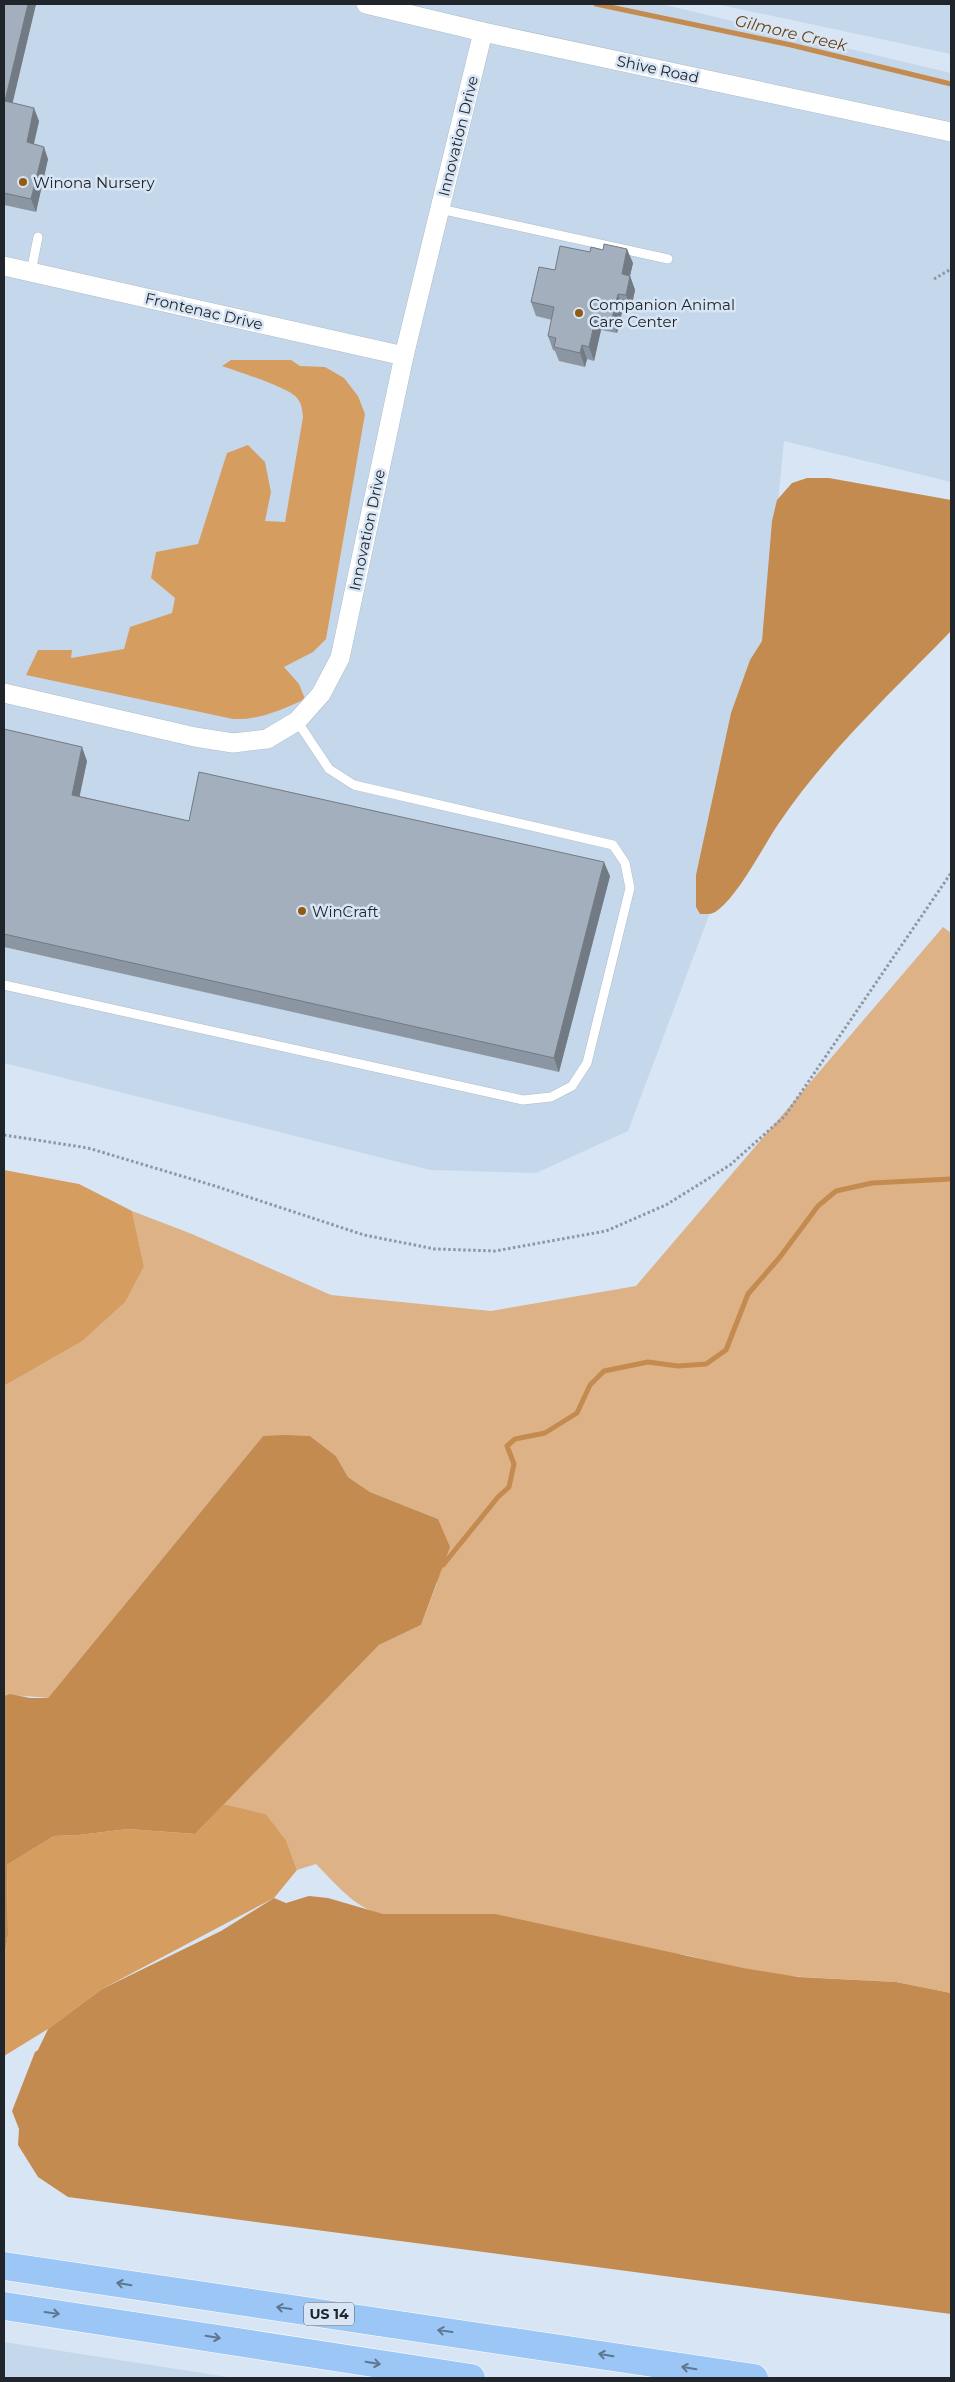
<svg xmlns="http://www.w3.org/2000/svg" width="955" height="2382" font-family="Montserrat,sans-serif">
<style>
.built{fill:#c5d8eb}
.green{fill:#deb287}
.forest{fill:#d69d61}
.water{fill:#c48b50}
.lines{fill:none;stroke-linecap:round;stroke-linejoin:round}
.stream{stroke:#c48b50;stroke-width:5}
.lane-casing{stroke:#aebbc9;stroke-width:10}
.street-casing{stroke:#aebbc9;stroke-width:20}
.highway-casing{stroke:#fff;stroke-width:29}
.path{stroke:#8e97a3;stroke-width:3;stroke-dasharray:2.5 2.5;stroke-linecap:butt}
.lane{stroke:#fff;stroke-width:9}
.street{stroke:#fff;stroke-width:19}
.highway{stroke:#9bc6f5;stroke-width:28}
.wall{fill:#8c96a3}
.shaded-wall{fill:#727a84}
.building{fill:#a3afbd;stroke:#727a84}
.oneway{stroke:#5e7690}
.poi-dot{fill:#925a12;stroke:#d8e5f4;stroke-width:2}
.labels{text-anchor:middle;dominant-baseline:central;stroke-width:5;stroke-linejoin:round;paint-order:stroke}
.shield{fill:#d8e5f4;stroke:#575f67;stroke-width:1}
.shield-label{font-size:14px;font-weight:bold;fill:#20252b}
.street-label{font-size:15px;fill:#20252b;stroke:#d8e5f4}
.poi-label{font-size:15px;fill:#20252b;stroke:#d8e5f4;text-anchor:start}
.water-label{font-size:16px;font-style:italic;fill:#664011;stroke:#d8e5f4}
</style>
<rect width="100%" height="100%" fill="#d8e5f4"/>
<g class="built">
<path d="M4,4H661L951,73V482L784,441L750,792L717,894L628,1131L536,1173L430,1170L4,1063Z"/>
<path d="M716,4H951V54Z"/>
<path d="M4,2342L234,2378H4Z"/>
</g>
<path class="green" d="M943,927L951,933V1993L896,1982L766,1975L686,1955L534,1939L377,1913C352,1905 334,1882 316,1864L297,1870L286,1840L266,1814L224,1804L379,1645L421,1625L437,1583L438,1519L370,1492L348,1477L336,1456L310,1436H263L48,1698C43,1697 8,1695 4,1696V1386L81,1342L144,1266L132,1211L192,1234L331,1295L491,1311L636,1286Z"/>
<g class="forest">
<path d="M231,360H291L300,366L325,367L344,378L358,396L365,414L326,639L313,652L284,667L299,684L305,699C282,710 259,720 233,719L26,675L38,650H72L71,658L124,649L130,627L172,613L175,598L151,578L156,552L198,544L227,453L248,445L265,462L271,492L265,521L285,522L303,417C302,409 302,404 297,398C290,388 236,371 222,366Z"/>
<path d="M4,1170L79,1184L132,1211L144,1266L125,1302L81,1342L4,1386Z"/>
<path d="M224,1804L266,1814L286,1840L297,1870L274,1898L102,1989L48,2029L4,2056V1960L8,1935L7,1865L54,1836L79,1835L128,1829L195,1834Z"/>
</g>
<g class="water">
<path d="M807,478H829L951,500V631C891,693 827,752 779,823C762,848 740,893 718,910C712,915 706,914 700,914L696,907V875L731,713L750,660L762,641L772,521L777,500L792,483Z"/>
<path d="M284,1435L310,1436L336,1456L348,1477L370,1492L438,1519L450,1547L421,1625L379,1645L195,1834L128,1829L79,1835L54,1836L7,1865L8,1935L4,1960V1696L10,1694L30,1698H48L263,1436Z"/>
<path d="M309,1896L328,1898L383,1914H495L743,1968L798,1977L896,1982L951,1993V2314L68,2197L38,2177L18,2145L19,2129L12,2111L35,2052L38,2050L48,2029L102,1989L221,1931L274,1898L286,1903Z"/>
</g>
<g class="lines">
<g class="stream">
<path d="M596,4L791,45L951,84"/>
<path d="M443,1565L498,1497L509,1487L514,1464L507,1446L515,1439L545,1433L577,1413L590,1385L604,1371L648,1362L678,1366L706,1364L726,1350L748,1294L780,1257L818,1206L836,1191L872,1183L951,1179"/>
</g>
<g class="lane-casing">
<g id="lane">
<path d="M440,209L668,259"/>
<path d="M31,272L38,237"/>
<path d="M4,985L523,1100L551,1097L572,1086L587,1063L630,888L625,863L613,845L354,785L329,769L297,721"/>
</g>
</g>
<g class="street-casing">
<g id="street">
<path d="M366,4L483,32L951,132"/>
<path d="M4,266L404,356"/>
<path d="M4,693L195,737L233,743L267,739L297,721L321,694L340,658L404,356L483,32"/>
</g>
</g>
<g class="highway-casing">
<g id="highway">
<path d="M4,2266L754,2378"/>
<path d="M4,2306L471,2378"/>
</g>
</g>
<g class="path">
<path d="M934,279L951,269"/>
<path d="M4,1135L88,1148L215,1186L364,1235L435,1249L495,1251L606,1231L666,1205L730,1165L785,1116L951,873"/>
</g>
<use href="#lane" class="lane"/>
<use href="#street" class="street"/>
<use href="#highway" class="highway"/>
</g>
<g class="wall">
<path d="M4,4H36L12,103L39,121L34,144L48,159L36,212L4,205Z"/>
<path d="M590,252L633,263L630,276L635,290L631,309L623,308L617,333L601,330L594,361L587,359L585,367L559,361L555,351L553,350L548,336L552,320L536,316L531,302L555,270Z"/>
<path d="M4,729L87,761L79,796L189,821L610,876L559,1072L4,947Z"/>
</g>
<g class="shaded-wall">
<path d="M28,4H36L10,114L5,101Z"/>
<path d="M34,108L39,121L31,155L27,142Z"/>
<path d="M44,147L48,159L36,212L31,199Z"/>
<path d="M627,249L633,263L627,288L622,274Z"/>
<path d="M630,276L635,290L631,309L626,295Z"/>
<path d="M618,294L623,308L617,333L612,319Z"/>
<path d="M596,316L601,330L594,361L589,347Z"/>
<path d="M582,345L587,359L585,367L580,353Z"/>
<path d="M82,747L87,761L77,809L72,795Z"/>
<path d="M604,862L610,876L559,1072L554,1058Z"/>
</g>
<g class="building">
<path d="M4,4H28L5,101L34,108L27,142L44,147L31,199L4,193Z"/>
<path d="M604,244L627,249L622,274L630,276L626,295L618,294L612,319L596,316L589,347L582,345L580,353L554,347L556,338L548,336L554,307L531,302L539,267L555,270L560,246L590,252L591,247L603,250Z"/>
<path d="M4,729L82,747L72,795L189,821L199,772L604,862L554,1058L4,934Z"/>
</g>
<defs><path id="oneway-shaft" d="M-6 0H5M1.5-3L5.5 0L1.5 3" fill="none" stroke-width="1.6" stroke-linecap="round" stroke-linejoin="round" transform="scale(1.25)"/></defs>
<g class="oneway">
<use href="#oneway-shaft" transform="translate(124 2284) rotate(-171)"/>
<use href="#oneway-shaft" transform="translate(284 2308) rotate(-172)"/>
<use href="#oneway-shaft" transform="translate(52 2313) rotate(8)"/>
<use href="#oneway-shaft" transform="translate(445 2331) rotate(-172)"/>
<use href="#oneway-shaft" transform="translate(213 2337) rotate(9)"/>
<use href="#oneway-shaft" transform="translate(606 2355) rotate(-171)"/>
<use href="#oneway-shaft" transform="translate(373 2363) rotate(9)"/>
<use href="#oneway-shaft" transform="translate(689 2368) rotate(-171)"/>
</g>
<g class="poi-dot">
<circle cx="23" cy="182" r="5"/>
<circle cx="579" cy="313" r="5"/>
<circle cx="302" cy="911" r="5"/>
</g>
<g class="labels">
<rect class="shield" x="304" y="2302.5" width="50" height="23" rx="4"/>
<g class="shield-label">
<text x="329" y="2314">US 14</text>
</g>
<g class="street-label">
<text transform="translate(658 69) rotate(12)">Shive Road</text>
<text transform="translate(458 136) rotate(-76)">Innovation Drive</text>
<text transform="translate(204 311) rotate(13)">Frontenac Drive</text>
<text transform="translate(367 530) rotate(-78)">Innovation Drive</text>
</g>
<g class="poi-label">
<text x="33" y="182">Winona Nursery</text>
<text x="589" y="304">Companion Animal<tspan x="589" dy="17">Care Center</tspan></text>
<text x="312" y="911">WinCraft</text>
</g>
<g class="water-label">
<text transform="translate(791 33) rotate(13)">Gilmore Creek</text>
</g>
</g>
<rect width="955" height="2382" fill="none" stroke="#20252b" stroke-width="10"/>
</svg>
